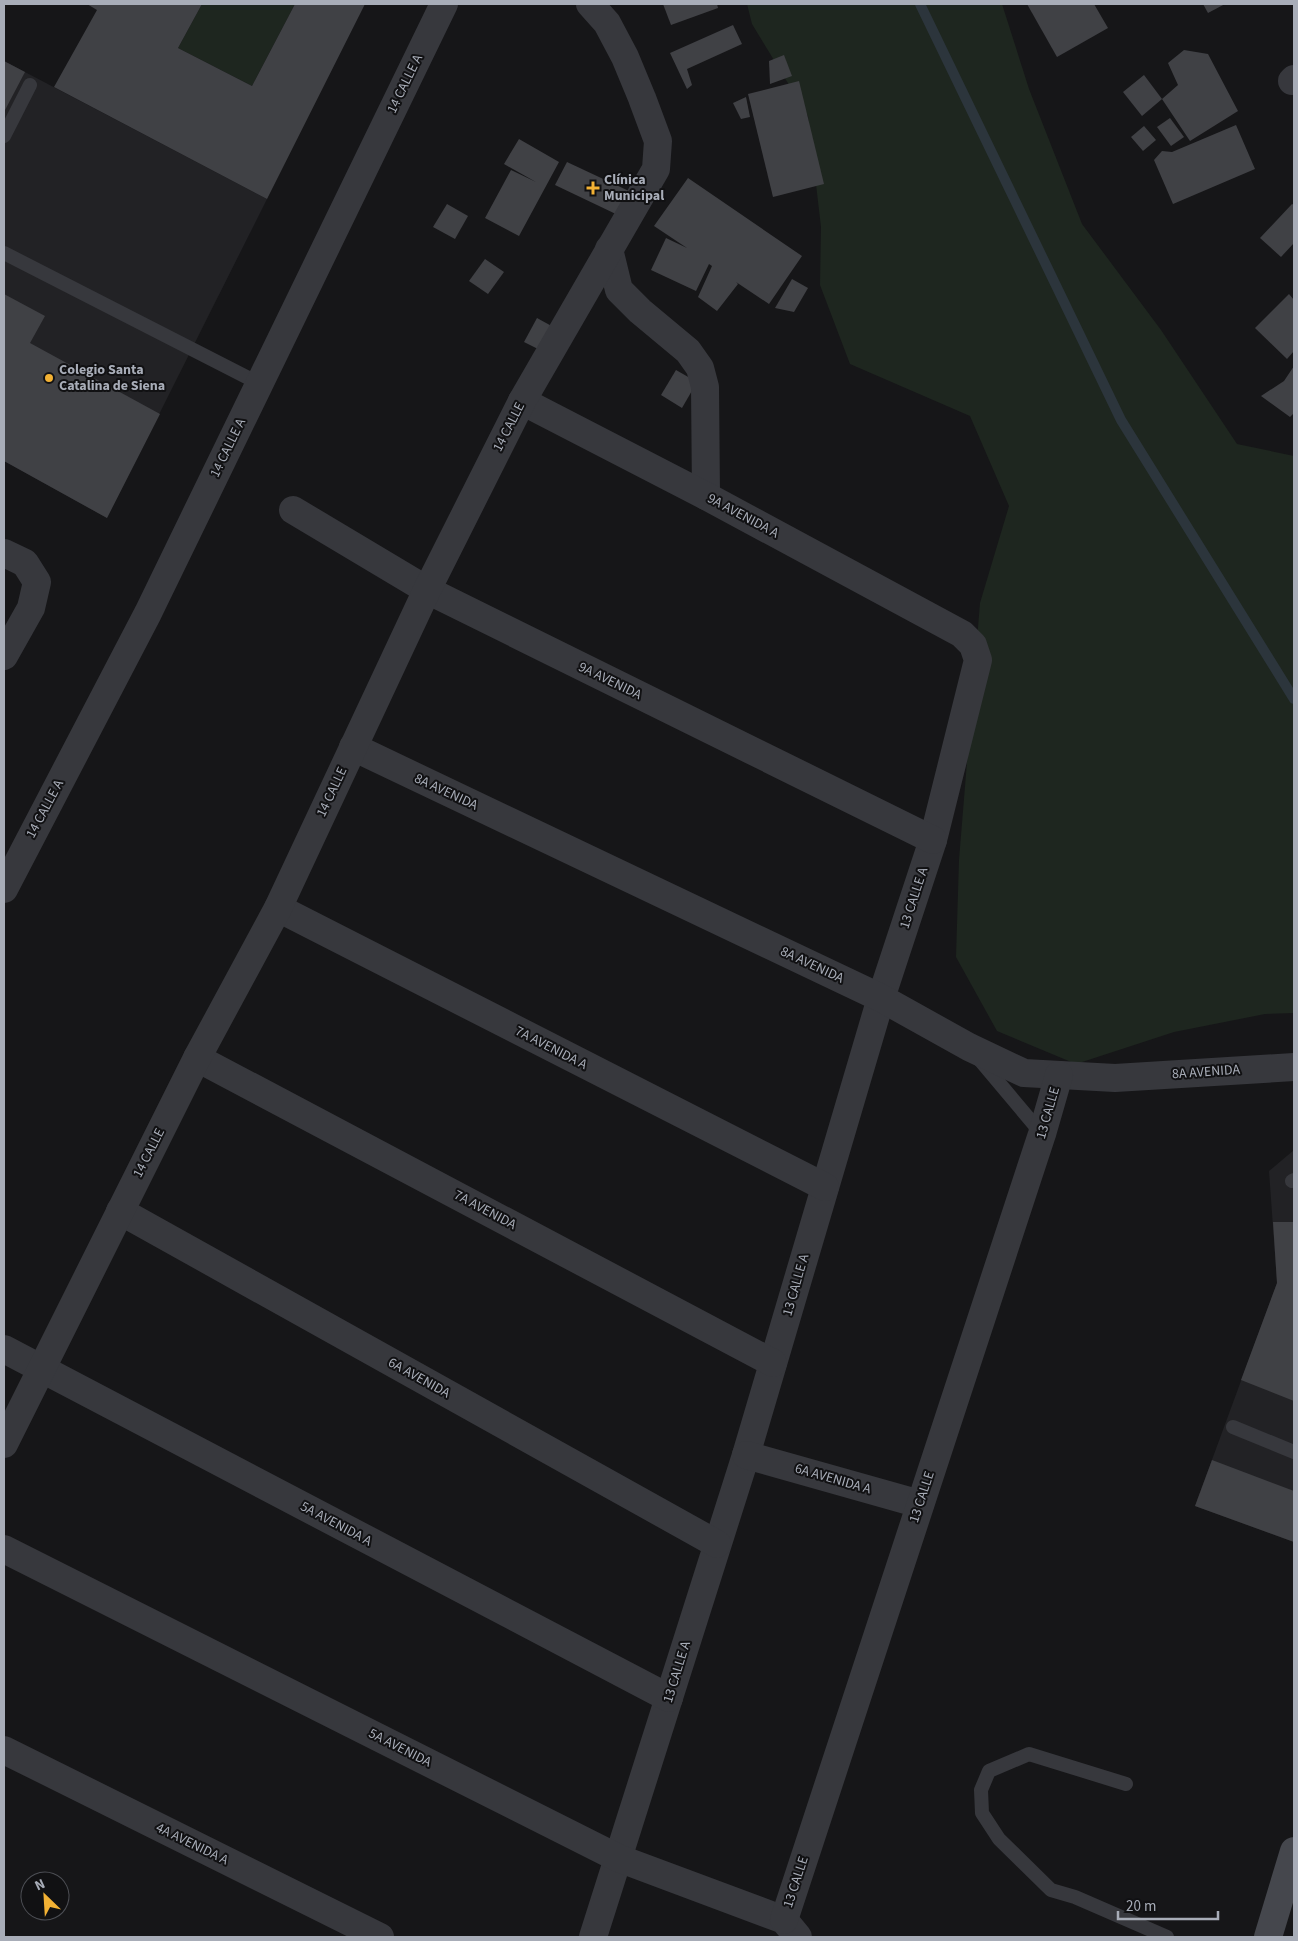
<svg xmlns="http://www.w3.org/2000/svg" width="1298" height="1941" font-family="'Source Sans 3',sans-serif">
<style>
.built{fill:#222225}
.green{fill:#1e261f}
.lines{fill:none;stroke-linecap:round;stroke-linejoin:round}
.stream{stroke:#2c353c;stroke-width:10}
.building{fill:#404145}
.service{stroke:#37383d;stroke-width:14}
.minor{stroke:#37383d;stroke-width:28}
.secondary{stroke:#45474d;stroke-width:28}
.poi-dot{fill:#f2b134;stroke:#111113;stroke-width:2}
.labels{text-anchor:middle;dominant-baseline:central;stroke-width:4;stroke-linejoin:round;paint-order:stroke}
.street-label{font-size:14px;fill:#a8adb8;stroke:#111113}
.poi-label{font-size:14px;font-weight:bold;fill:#a8adb8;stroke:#111113;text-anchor:start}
</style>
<rect width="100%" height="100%" fill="#161618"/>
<g class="built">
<path d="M4,61L267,199L107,518L4,461Z"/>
<path d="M1294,1150V1542L1195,1506L1277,1283L1269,1171Z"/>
</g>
<g class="green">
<path d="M202,4H295L252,86L178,48Z"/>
<path d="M747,4H1002L1029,89L1082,224L1161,330L1237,444L1294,456V1013L1265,1014L1174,1032L1076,1064L997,1031L956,957L959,860L980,603L1009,506L970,416L850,364L820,285L821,227L808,116L752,24Z"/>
</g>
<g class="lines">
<path class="stream" d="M920,4L1121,420L1294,699"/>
</g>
<g class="building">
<path d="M87,4H202L178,48L252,86L295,4H365L267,199L54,87L97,10Z"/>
<path d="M663,4H717L718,8L671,25Z"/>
<path d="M1027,4H1094L1108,28L1057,57Z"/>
<path d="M1203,4H1225L1208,13Z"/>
<path d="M733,25L742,44L687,69L692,85L687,89L670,53Z"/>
<path d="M1184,50L1208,54L1238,111L1190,141L1162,99L1178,85L1168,63Z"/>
<path d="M784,55L792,76L770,84L769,61Z"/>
<path d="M4,61L25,72L4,112Z"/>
<path d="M1144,75L1162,99L1142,116L1123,92Z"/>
<path d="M799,81L824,184L773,197L748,94Z"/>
<path d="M746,97L750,117L741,119L733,103Z"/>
<path d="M1170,118L1184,137L1171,146L1157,127Z"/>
<path d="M1236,125L1255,169L1173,204L1154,160L1162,151L1172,152Z"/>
<path d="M1144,126L1156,140L1143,151L1131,137Z"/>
<path d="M519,139L559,162L519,236L485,218L511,170L536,182L504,164Z"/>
<path d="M567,162L631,192L620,216L555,185Z"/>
<path d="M688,178L802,256L769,304L736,282L738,284L717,311L698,297L712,266L709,264L696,291L651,270L666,238L687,248L654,226Z"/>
<path d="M447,204L468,216L455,239L433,227Z"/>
<path d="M1292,204L1294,205V243L1281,257L1260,238Z"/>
<path d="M485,259L504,272L488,294L469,281Z"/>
<path d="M792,279L808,288L794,312L775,308Z"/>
<path d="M4,294L45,316L30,343L160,414L107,518L4,461Z"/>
<path d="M1289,294L1294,300V351L1287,359L1255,328Z"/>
<path d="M537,318L557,329L544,352L524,342Z"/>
<path d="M1294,366V413L1290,417L1261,396L1284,381Z"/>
<path d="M676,370L697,382L682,408L661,395Z"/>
<path d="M1273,1222H1294V1401L1241,1380L1277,1283Z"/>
<path d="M1212,1460L1294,1491V1542L1195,1506Z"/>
</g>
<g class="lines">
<g class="service">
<path d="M4,136L30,85"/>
<path d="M4,253L260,384"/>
<path d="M979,1059L1042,1134"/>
<path d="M1292,1181L1294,1180"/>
<path d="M1233,1427L1294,1452"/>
<path d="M1126,1784L1029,1754L989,1771L981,1790L982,1813L999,1839L1051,1890L1075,1897L1167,1937"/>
</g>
<g class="minor">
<path d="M1292,81L1294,79"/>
<path d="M609,249L619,290L640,311L688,351L700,368L705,387L706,496"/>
<path d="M522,401L706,496L962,634L973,645L978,660L933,840L881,998L746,1455L593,1937"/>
<path d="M293,510L427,590L933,840"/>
<path d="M4,553L25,563L37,582L31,608L4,656"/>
<path d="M353,747L881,998L969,1047L1024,1073L1115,1078L1294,1067"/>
<path d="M4,889L148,613L444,4"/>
<path d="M278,908L825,1187"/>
<path d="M197,1058L773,1363"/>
<path d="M120,1211L717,1544"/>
<path d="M4,1349L669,1698"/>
<path d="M4,1444L197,1058L278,908L427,590L522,401L656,169L658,141L642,98L625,57L607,23L590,4"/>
<path d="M746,1455L920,1504"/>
<path d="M4,1549L618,1858L784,1920L798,1937"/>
<path d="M4,1750L380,1937"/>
<path d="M784,1920L1042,1134L1059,1075"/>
</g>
<path class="secondary" d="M1268,1937L1294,1851"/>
</g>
<g class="poi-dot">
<path d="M590.5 180.5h5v5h5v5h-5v5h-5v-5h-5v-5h5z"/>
<circle cx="49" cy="378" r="5"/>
</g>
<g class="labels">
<g class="street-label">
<text transform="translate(405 84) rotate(-64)">14 CALLE A</text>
<text transform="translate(509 427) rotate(-63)">14 CALLE</text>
<text transform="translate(228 448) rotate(-64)">14 CALLE A</text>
<text transform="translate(743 516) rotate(28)">9A AVENIDA A</text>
<text transform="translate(610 681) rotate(26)">9A AVENIDA</text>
<text transform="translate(332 792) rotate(-65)">14 CALLE</text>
<text transform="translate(446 792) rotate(25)">8A AVENIDA</text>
<text transform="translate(45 809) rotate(-62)">14 CALLE A</text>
<text transform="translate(914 898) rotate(-72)">13 CALLE A</text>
<text transform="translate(812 965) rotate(25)">8A AVENIDA</text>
<text transform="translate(551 1048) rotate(27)">7A AVENIDA A</text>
<text transform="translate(1206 1072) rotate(-4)">8A AVENIDA</text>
<text transform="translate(1048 1113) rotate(-74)">13 CALLE</text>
<text transform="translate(149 1153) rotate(-63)">14 CALLE</text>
<text transform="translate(485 1210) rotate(28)">7A AVENIDA</text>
<text transform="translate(796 1285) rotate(-74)">13 CALLE A</text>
<text transform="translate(419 1378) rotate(29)">6A AVENIDA</text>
<text transform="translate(833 1479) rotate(16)">6A AVENIDA A</text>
<text transform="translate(922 1497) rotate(-72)">13 CALLE</text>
<text transform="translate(336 1524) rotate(28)">5A AVENIDA A</text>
<text transform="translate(677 1672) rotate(-73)">13 CALLE A</text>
<text transform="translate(400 1748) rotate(27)">5A AVENIDA</text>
<text transform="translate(192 1844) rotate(26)">4A AVENIDA A</text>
<text transform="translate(796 1882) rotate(-72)">13 CALLE</text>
</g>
<g class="poi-label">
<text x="604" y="180">Clínica<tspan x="604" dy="16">Municipal</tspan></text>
<text x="59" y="370">Colegio Santa<tspan x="59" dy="16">Catalina de Siena</tspan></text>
</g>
</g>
<rect width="1298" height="1941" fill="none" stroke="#a8adb8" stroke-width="10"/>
<g transform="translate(45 1896) rotate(335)"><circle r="24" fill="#111113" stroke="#4d4f55"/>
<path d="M0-4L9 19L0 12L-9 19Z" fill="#f2b134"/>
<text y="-8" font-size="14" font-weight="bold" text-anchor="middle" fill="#a8adb8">N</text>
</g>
<path d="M1118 1911v8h100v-8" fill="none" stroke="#a8adb8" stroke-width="2.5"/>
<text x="1126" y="1911" font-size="15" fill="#a8adb8" stroke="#111113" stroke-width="4" paint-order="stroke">20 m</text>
</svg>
